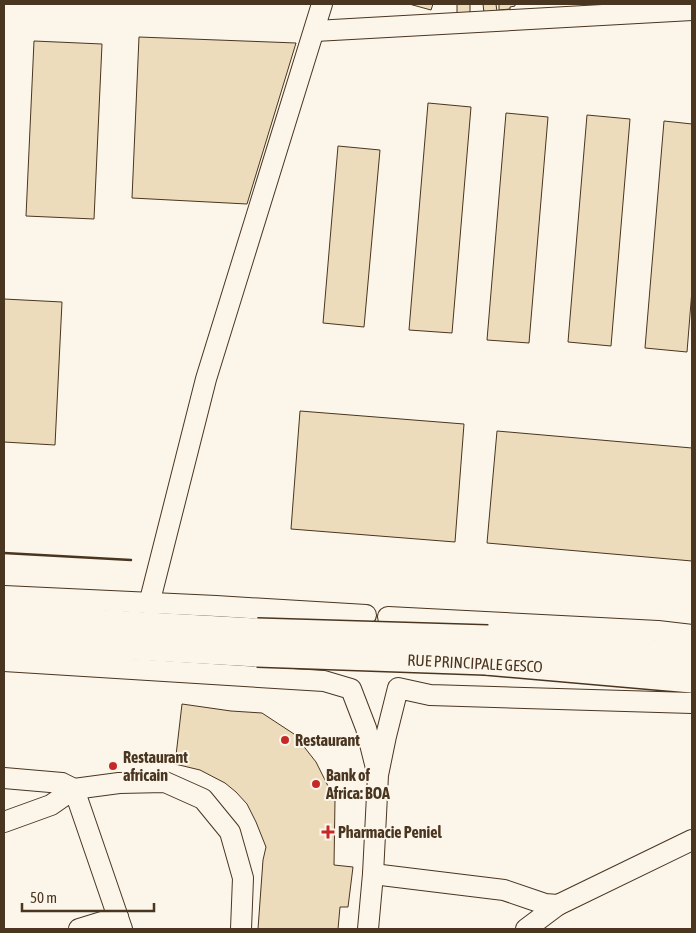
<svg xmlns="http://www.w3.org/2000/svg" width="696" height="933" font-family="'Asap Condensed',sans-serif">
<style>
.building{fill:#ecdcbc;stroke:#4a3520}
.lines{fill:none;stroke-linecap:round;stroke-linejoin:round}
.minor-casing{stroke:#4a3520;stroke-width:22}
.major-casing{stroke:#4a3520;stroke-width:28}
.minor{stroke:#fbf6e9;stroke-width:20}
.major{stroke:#fbf6e9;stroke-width:25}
.major-bridge-casing{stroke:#4a3520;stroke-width:28;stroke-linecap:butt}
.major-bridge{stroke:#fbf6e9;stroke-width:25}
.wall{stroke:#4a3520;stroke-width:2.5}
.poi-dot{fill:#c62828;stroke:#fbf6e9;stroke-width:2}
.labels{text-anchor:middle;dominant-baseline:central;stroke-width:4;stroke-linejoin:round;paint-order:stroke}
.street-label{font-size:16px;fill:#4a3520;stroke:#fbf6e9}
.poi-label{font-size:16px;font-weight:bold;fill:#4a3520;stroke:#fbf6e9;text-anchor:start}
</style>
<rect width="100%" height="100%" fill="#fbf6e9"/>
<g class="building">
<path d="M409,4H433L431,10Z"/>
<rect x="457" y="4" width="13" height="9"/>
<path d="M483,4H496L497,12L484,13Z"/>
<path d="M499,4H515V6L510,7V9L499,10Z"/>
<path d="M139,37L296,43L247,204L132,198Z"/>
<path d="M34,41L102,44L94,219L26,216Z"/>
<path d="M428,103L471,107L452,333L409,330Z"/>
<path d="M506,113L548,117L529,343L487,340Z"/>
<path d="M587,115L630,119L611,346L568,342Z"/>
<path d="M664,121L692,124V290L687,352L645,348Z"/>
<path d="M338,146L380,150L364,327L323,323Z"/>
<path d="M4,299L62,302L55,445L4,442Z"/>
<path d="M300,411L464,424L455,542L291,529Z"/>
<path d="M497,431L692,448V561L487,543Z"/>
<path d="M182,704L231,711L262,713L294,734L316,762L335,800L334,865L353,867L348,907H340L338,929H258L263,860L266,847L256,822L247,804L236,792L225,783L200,770L175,764Z"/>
</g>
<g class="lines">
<g class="minor-casing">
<g id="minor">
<path d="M315,31L692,10"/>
<path d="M4,596L216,606L366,615"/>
<path d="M149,604L206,379L322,4"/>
<path d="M388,617L658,631L692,635"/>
<path d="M4,661L324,681L351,689L366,728L376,768"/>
<path d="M4,778L62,783L74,789L119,783L165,782L203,799L230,832L243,878L241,929"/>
<path d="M4,822L51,805L74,789L122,929"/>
<path d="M373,874L504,890L545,904L558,905L692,840"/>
<path d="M79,929L118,917"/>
<path d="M368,929L373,874L378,775L386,736L398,688L430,695L692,703"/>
<path d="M526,929L558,905"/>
</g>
</g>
<g class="major-casing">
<g id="major">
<path d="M4,617L257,631"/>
<path d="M488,638L692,656"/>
<path d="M4,640L257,654"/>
<path d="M486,662L692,680"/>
</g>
</g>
<use href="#minor" class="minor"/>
<use href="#major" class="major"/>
<g class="major-bridge-casing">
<g id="major-bridge">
<path d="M257,631L488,638"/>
<path d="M257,654L486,662"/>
</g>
</g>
<use href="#major-bridge" class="major-bridge"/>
<path class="wall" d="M4,553L131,560"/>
</g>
<g class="poi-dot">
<circle cx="285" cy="740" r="5"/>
<circle cx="113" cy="766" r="5"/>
<circle cx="316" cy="784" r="5"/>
<path d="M325.5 824.5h5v5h5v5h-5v5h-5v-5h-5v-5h5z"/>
</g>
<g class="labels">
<g class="street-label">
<text transform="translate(475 663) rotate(3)">RUE PRINCIPALE GESCO</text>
</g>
<g class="poi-label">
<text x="295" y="740">Restaurant</text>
<text x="123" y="757">Restaurant<tspan x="123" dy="18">africain</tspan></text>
<text x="326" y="775">Bank of<tspan x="326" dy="18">Africa: BOA</tspan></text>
<text x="338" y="832">Pharmacie Peniel</text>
</g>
</g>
<rect width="696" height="933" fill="none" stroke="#4a3520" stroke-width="10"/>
<path d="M22 903v8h132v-8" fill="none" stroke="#4a3520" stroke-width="2.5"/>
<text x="30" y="903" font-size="15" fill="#4a3520" stroke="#fbf6e9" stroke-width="4" paint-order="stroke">50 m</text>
</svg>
